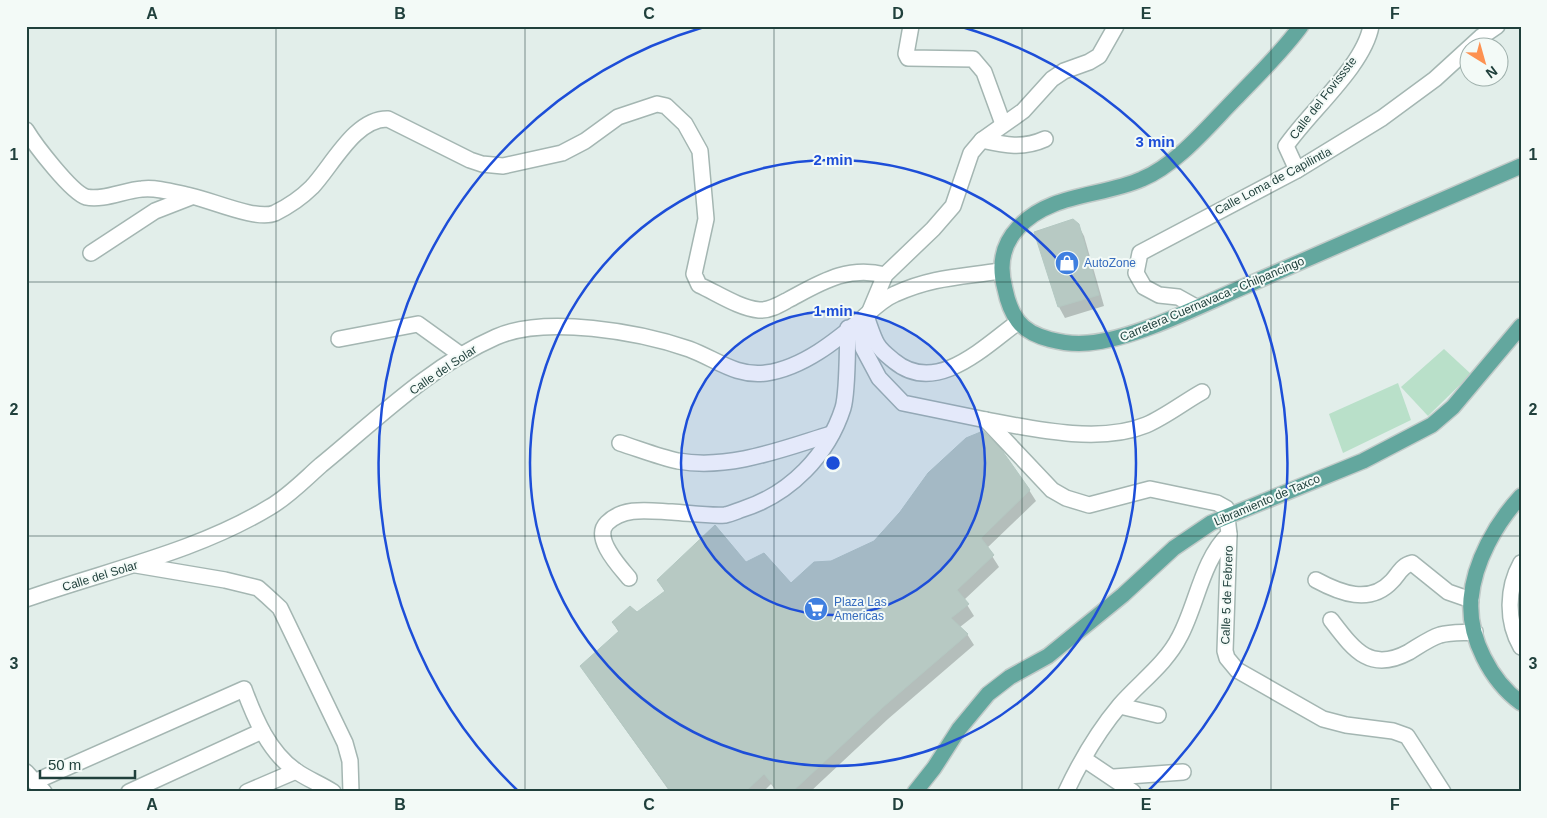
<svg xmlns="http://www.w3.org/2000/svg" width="1547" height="818" font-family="Arial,sans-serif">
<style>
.green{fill:#b9e0c9}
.shadow{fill:#0003}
.building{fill:#b7c9c3;stroke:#b4c8c2}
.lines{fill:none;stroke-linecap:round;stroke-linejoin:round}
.minor-casing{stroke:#a4b6b2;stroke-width:18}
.major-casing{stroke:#c1cac8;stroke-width:18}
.minor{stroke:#fff;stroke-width:15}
.major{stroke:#63a79e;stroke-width:15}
.grid{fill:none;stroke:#20403c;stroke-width:1;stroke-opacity:0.55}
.ring{fill:none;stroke:#1d4ed8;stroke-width:2.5}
.labels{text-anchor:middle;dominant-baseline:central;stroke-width:4;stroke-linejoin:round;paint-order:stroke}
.street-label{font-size:12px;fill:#20403c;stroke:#f3faf7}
.shop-label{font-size:12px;fill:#366cbe;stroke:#f3faf7;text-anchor:start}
.centre{fill:#1d4ed8;stroke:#f3faf7;stroke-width:2.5}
.ring-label{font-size:15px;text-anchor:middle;font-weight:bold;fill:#1d4ed8;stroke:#f3faf7;stroke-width:4;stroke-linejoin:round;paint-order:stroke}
.neatline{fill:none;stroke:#20403c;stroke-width:2}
.grid-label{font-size:16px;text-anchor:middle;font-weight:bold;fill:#20403c}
</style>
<rect width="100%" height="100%" fill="#e2eeea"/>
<g class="green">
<path d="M1444,349L1471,374L1428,416L1401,387Z"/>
<path d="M1398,383L1411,420L1343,453L1329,414Z"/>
</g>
<g class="shadow">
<path d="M1078,225L1084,236L1104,306L1065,318L1059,307Z"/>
<path d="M1029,490L1036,501L987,548L999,567L964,600L974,616L960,627L967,634L974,645L888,719L810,792H777L771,784L763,792H670L588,677L619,633L613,622L637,614L665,592L658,580L746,563L791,584L832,562Z"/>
</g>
<g class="building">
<path d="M1073,219L1079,224L1099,295L1058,307L1034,232Z"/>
<path d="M983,431L1001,449L1030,490L981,538L994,555L957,590L969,604L951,618L968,634L882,708L792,792H779L764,774L745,792H671L580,666L619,631L612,622L630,606L637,612L665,591L657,580L715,525L746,562L764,553L791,583L814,562L831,561L874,541L900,512L928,473L966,438Z"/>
</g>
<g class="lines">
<g class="minor-casing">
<g id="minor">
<path d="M911,26L906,54L908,58L973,59L984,72L1003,124"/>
<path d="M26,130C35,145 71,192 86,197C103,201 125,190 142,189C157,187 176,193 191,196C211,200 257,221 275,213C289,206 301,198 312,187C332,166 355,118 388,119L470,160L482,164L503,166L562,153L585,141L618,117L657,104L666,106L685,124L700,151L706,219L694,274L699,285C717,293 739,308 759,310C769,311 779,305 788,300C820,283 847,265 885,275"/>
<path d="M982,140C1005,145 1023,149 1045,139"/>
<path d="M1297,170L1286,146C1309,112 1364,66 1371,26"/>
<path d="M91,253L155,211L191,197"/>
<path d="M1196,307L1178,297L1159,295L1144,287L1136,273L1140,253L1297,170L1382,118L1435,79L1481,37L1497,26"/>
<path d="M867,319C870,327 873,337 877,344C881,351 888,356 894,361C936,396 984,347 1018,322"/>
<path d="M339,339L418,324L461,355"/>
<path d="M986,420C1033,429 1100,444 1146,425C1165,417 1184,402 1202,392"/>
<path d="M620,443C639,449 659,457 678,461C730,470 782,449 831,434"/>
<path d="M1229,534L1225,651L1227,658L1237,670L1323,719L1346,725L1393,731L1407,736L1443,792"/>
<path d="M1521,563C1507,588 1506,621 1521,647"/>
<path d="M136,565L225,580L258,588L267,596L280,608L345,743L350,761L351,792"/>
<path d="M629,578C620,567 592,538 607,523C624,506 650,511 672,512C689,513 708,516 725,515C731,514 737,511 743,509C790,494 828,455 843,408C848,391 847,348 848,328"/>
<path d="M1316,580C1340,593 1370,605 1392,581C1398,575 1402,565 1412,563L1448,592L1471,600"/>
<path d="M26,599C108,570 196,552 270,507C289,496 305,479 321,465C376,420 430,366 496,337C545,315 640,332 689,349C716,359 736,377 766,373C803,368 837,340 864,317C874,308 883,299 895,294C932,277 961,277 1000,271"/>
<path d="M1331,620C1354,650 1370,673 1409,652C1419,646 1430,638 1440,635C1451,632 1464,633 1475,632"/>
<path d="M1120,706L1158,715"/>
<path d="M1084,759L1133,792"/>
<path d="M26,772L44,792"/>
<path d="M1114,777L1183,772"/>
<path d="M34,782L244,689C255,719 269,752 296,771C307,779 321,784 333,792"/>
<path d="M129,792L262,731"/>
<path d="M247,792L296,771"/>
<path d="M1066,792C1080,762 1099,730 1120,705C1140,682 1166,664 1180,636C1197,604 1202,560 1229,534L1226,508L1217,503L1150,489L1089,505L1066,498L1052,490L986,420L903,403L879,378L863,348L862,330L885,275L933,229L953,206L971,153L982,140L1023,111L1052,79L1064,71L1089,62L1099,56L1116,26"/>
</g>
</g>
<g class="major-casing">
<g id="major">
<path d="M1301,26C1282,52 1259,74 1237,97C1210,124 1178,164 1142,179C1102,197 1049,193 1018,228C1001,246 999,267 1005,289C1007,299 1012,313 1018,321C1031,339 1067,345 1088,343C1135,339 1199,306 1243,287C1336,246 1428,206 1521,166"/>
<path d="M1521,496C1496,523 1474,562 1471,599C1468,638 1491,681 1521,703"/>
<path d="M915,792L934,768L959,729L988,694L1010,677L1048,656L1123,595L1174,548L1211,523L1363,461L1432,425L1453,407L1521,326"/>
</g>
</g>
<use href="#minor" class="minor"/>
<use href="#major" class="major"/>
</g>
<path class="grid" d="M276,26V792M525,26V792M774,26V792M1022,26V792M1271,26V792M26,282H1521M26,536H1521"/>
<circle cx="833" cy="463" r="152" fill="#1d4ed8" fill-opacity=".12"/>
<g class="ring">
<circle cx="833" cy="463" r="152"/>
<circle cx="833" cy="463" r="303"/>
<path d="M517 790A455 455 0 0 1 704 27M962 27A455 455 0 0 1 1149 790"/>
</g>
<defs>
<g id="shop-disc" transform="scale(1.25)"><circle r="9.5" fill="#3f7fe0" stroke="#f3faf7"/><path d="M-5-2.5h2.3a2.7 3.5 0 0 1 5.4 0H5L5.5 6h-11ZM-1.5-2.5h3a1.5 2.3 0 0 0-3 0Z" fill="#fff"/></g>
<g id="supermarket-disc" transform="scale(1.25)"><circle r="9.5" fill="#3f7fe0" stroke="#f3faf7"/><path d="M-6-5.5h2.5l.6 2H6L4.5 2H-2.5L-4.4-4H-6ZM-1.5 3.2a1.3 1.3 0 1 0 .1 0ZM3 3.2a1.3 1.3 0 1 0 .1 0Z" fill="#fff"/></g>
</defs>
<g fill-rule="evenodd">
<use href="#shop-disc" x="1067" y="263"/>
<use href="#supermarket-disc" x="816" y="609"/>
</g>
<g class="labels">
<g class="street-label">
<text transform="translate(1323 98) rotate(-52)">Calle del Fovissste</text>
<text transform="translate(1273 181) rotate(-28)">Calle Loma de Capilintla</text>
<text transform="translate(1212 299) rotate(-23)">Carretera Cuernavaca - Chilpancingo</text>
<text transform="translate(443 370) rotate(-34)">Calle del Solar</text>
<text transform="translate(1267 500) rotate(-23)">Libramiento de Taxco</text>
<text transform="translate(100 576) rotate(-17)">Calle del Solar</text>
<text transform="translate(1227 595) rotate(-88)">Calle 5 de Febrero</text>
</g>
<g class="shop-label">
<text x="1084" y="263">AutoZone</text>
<text x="834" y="602">Plaza Las<tspan x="834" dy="14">Americas</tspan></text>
</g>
</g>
<circle cx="833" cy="463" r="8" class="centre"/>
<g class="ring-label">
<text x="1155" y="147">3 min</text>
<text x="833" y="165">2 min</text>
<text x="833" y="316">1 min</text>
</g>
<rect width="1547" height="818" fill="none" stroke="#f3faf7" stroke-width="55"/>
<g transform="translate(1484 62) rotate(143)"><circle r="24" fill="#f3faf7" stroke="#9fb0ac"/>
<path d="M0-4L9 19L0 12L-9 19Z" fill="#fd9151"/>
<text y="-8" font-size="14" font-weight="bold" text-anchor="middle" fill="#20403c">N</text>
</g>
<path d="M40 770v8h95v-8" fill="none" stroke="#20403c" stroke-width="2.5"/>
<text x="48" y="770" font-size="15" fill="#20403c" stroke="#f3faf7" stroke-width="4" paint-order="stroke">50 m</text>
<rect x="28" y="28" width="1492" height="762" class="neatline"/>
<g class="grid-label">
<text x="152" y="19">A</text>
<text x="400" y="19">B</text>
<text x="649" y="19">C</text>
<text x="898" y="19">D</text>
<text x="1146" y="19">E</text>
<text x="1395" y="19">F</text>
<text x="14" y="160">1</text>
<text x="1533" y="160">1</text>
<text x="14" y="415">2</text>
<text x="1533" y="415">2</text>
<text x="14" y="669">3</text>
<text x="1533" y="669">3</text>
<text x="152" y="810">A</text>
<text x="400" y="810">B</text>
<text x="649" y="810">C</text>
<text x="898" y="810">D</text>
<text x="1146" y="810">E</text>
<text x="1395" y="810">F</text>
</g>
</svg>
